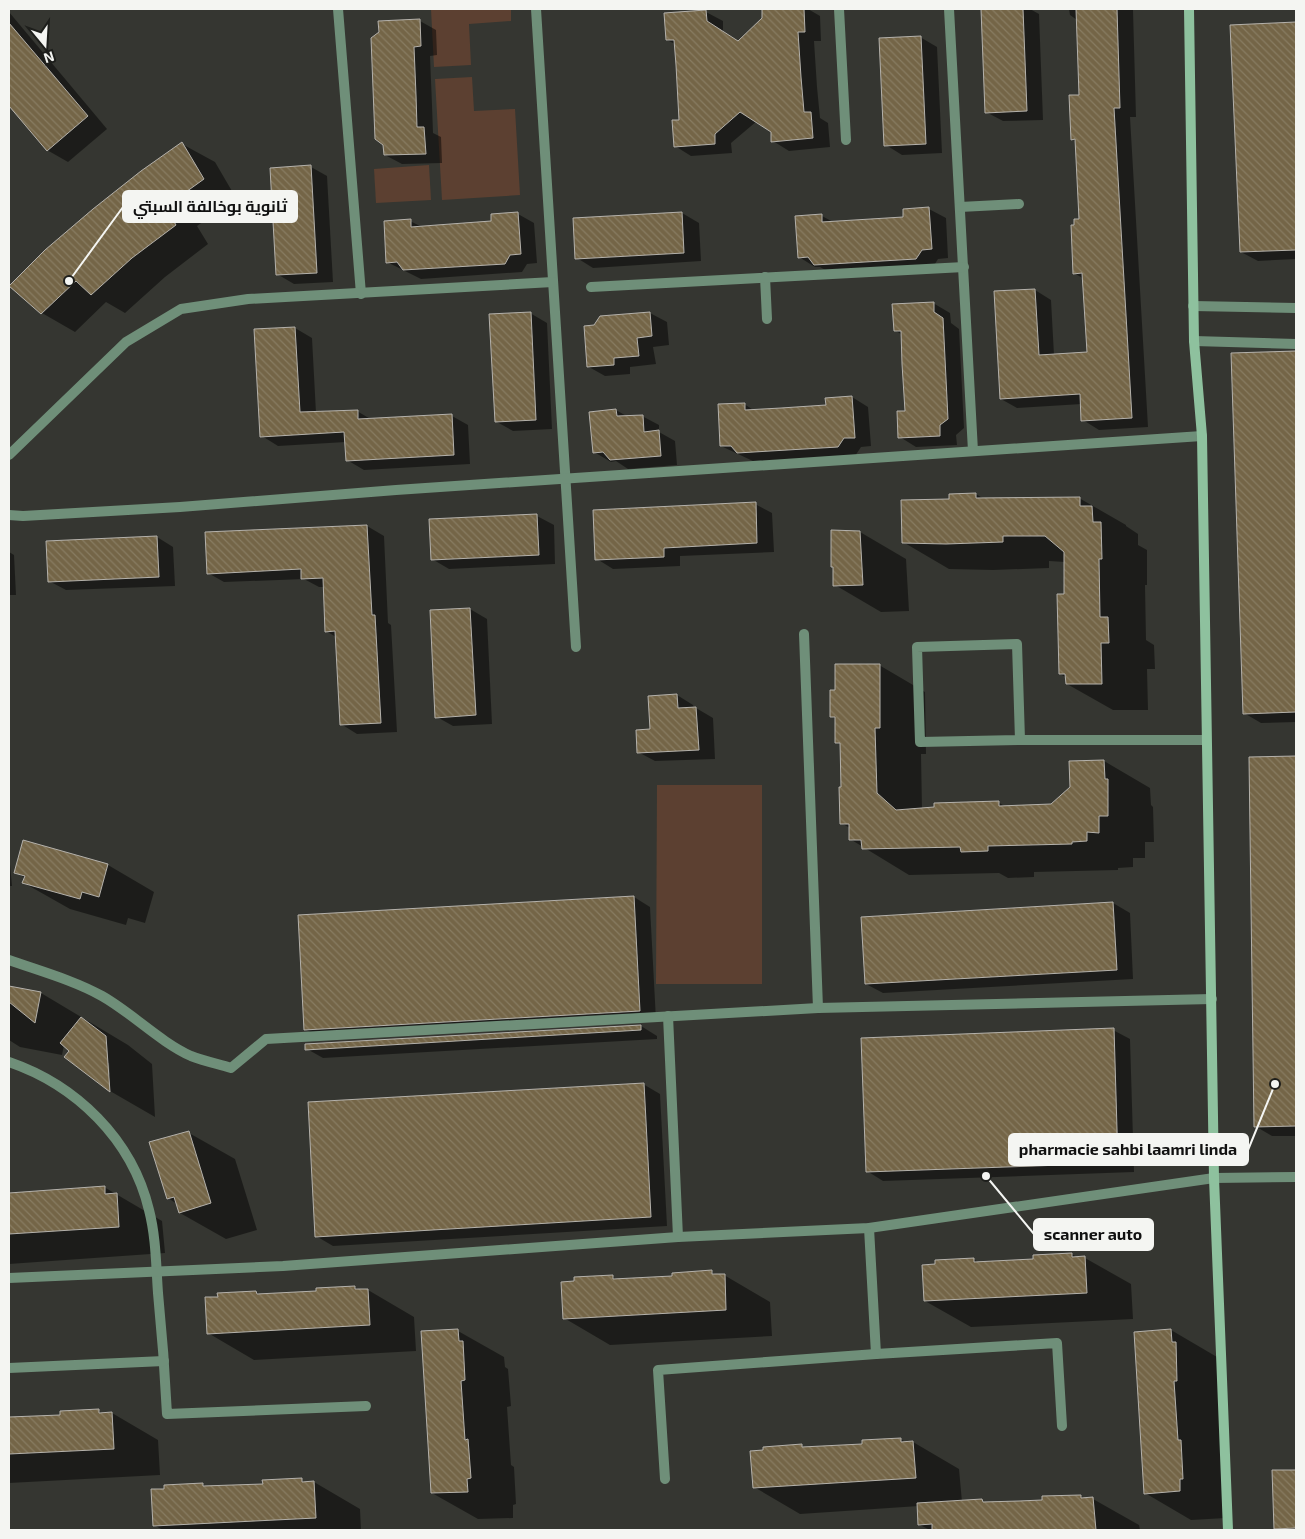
<svg xmlns="http://www.w3.org/2000/svg" width="1305" height="1539" font-family="'Exo 2',Cairo,sans-serif">
<style>
.grass{fill:#5c4031}
.shadow{fill:#0007;fill-rule:evenodd}
.building{fill:url(#building-back-hatch);stroke:#b4b1ab}
.lines{fill:none;stroke-linecap:round;stroke-linejoin:round}
.minor{stroke:#6f8f79;stroke-width:10}
.secondary{stroke:#8ec19e;stroke-width:10}
.leader{fill:none;stroke:#f4f5f2;stroke-width:2}
.callout-dot{fill:#f4f5f2;stroke:#1d1e1b;stroke-width:2}
.callout{fill:#f4f5f2;stroke:#f4f5f2;stroke-width:2}
.callout-label{font-size:16px;text-anchor:middle;font-weight:bold;fill:#111}
</style>
<defs>
<pattern id="building-back-hatch" width="6" height="6" patternUnits="userSpaceOnUse" patternTransform="scale(1.25)"><rect width="6" height="6" fill="#746547"/><path d="M-1 5l2 2M0 0l6 6M5-1l2 2" fill="none" stroke="#887c62"/></pattern>
</defs>
<rect width="100%" height="100%" fill="#353631"/>
<g class="grass">
<path d="M431,9H511V21L469,24L471,65L434,67Z"/>
<path d="M472,77L474,111L515,109L520,195L442,200L435,79Z"/>
<path d="M429,165L431,200L376,203L374,169Z"/>
<path d="M657,785H762V984H656Z"/>
</g>
<g class="shadow">
<path d="M763,9H808L820,16L821,41H814L817,87L820,118L828,123L830,147L789,151L773,141L772,131L757,121L731,143L732,153L691,156L675,146L680,121L675,44L667,40L706,12L723,21V31L739,42L764,19Z"/>
<path d="M983,9H1030L1039,14L1043,120L1003,121L986,112Z"/>
<path d="M1069,9H1130L1133,10L1136,117H1130L1148,427L1099,430L1083,420L1082,404L1017,408L1001,399L1035,290L1051,300L1054,355L1088,353L1084,279L1074,273L1076,226L1081,220L1075,141L1072,139L1080,96L1077,20L1070,15Z"/>
<path d="M9,12L107,129L68,162L47,150L9,104Z"/>
<path d="M420,21L436,30L437,55L430,56L432,105L433,133L441,137L442,163L402,164L385,155Z"/>
<path d="M1296,23V259L1258,261L1241,252L1231,26Z"/>
<path d="M920,37L937,47L942,153L902,155L886,145Z"/>
<path d="M182,144L215,162L236,198L197,226L208,244L165,277L125,313L106,302L75,332L42,313Z"/>
<path d="M311,167L327,176L333,282L294,284L277,274Z"/>
<path d="M929,209L946,218L948,258L938,259L933,267L832,274L820,267H815L799,257L822,216L833,222L904,218Z"/>
<path d="M682,213L699,223L701,261L593,268L577,258L575,219Z"/>
<path d="M518,214L534,223L537,263L527,264L522,272L421,279L387,262L410,221L422,227L493,223Z"/>
<path d="M933,303L950,313L951,323L959,329L964,428L956,435L957,445L916,447L900,437L906,412L902,335L895,330Z"/>
<path d="M530,313L547,323L552,429L513,431L497,422Z"/>
<path d="M650,313L667,322L669,345L653,347L656,364L630,367V374L605,376L589,367L595,326Z"/>
<path d="M295,328L312,338L316,413L357,411L372,420L452,416L468,425L470,464L364,470L347,460L346,442L278,446L262,436L256,330Z"/>
<path d="M1296,352V722L1261,723L1244,713L1232,354Z"/>
<path d="M852,397L868,407L871,446L861,447L855,456L755,462L721,446L744,404L755,411L827,406Z"/>
<path d="M616,410L628,417L642,416L659,425V432L675,441L677,465L628,469L616,461L611,462L594,452L591,413Z"/>
<path d="M976,494L984,499L1079,498L1126,525V526L1138,534V545L1147,550V585H1145L1146,640L1154,645L1155,669H1147L1148,710H1113L1067,684V678L1060,674L1066,595L1065,562L1049,561V568L993,570L949,569L903,542L950,500Z"/>
<path d="M755,504L772,513L774,552L680,556V566L613,569L597,559Z"/>
<path d="M537,516L554,525L555,564L449,569L432,559Z"/>
<path d="M367,526L384,536L388,623L391,625L397,732L357,734L341,724L336,637L326,631L325,587H319L304,579L224,582L208,573Z"/>
<path d="M860,532L906,559L909,611L881,612L835,585Z"/>
<path d="M157,537L173,547L175,586L66,590L49,581Z"/>
<path d="M9,552L14,555L16,595H9Z"/>
<path d="M470,609L487,619L492,724L453,726L437,717Z"/>
<path d="M879,665L925,692L926,754H921L922,809L998,802L1006,807L1052,805L1071,787V762L1104,761L1150,788L1151,805L1153,807L1154,842H1145V858H1133V867L1118,868V870L1034,872V877L1008,878L999,873L909,875L850,839V828L841,823L842,745L837,742L836,719L831,716L836,691Z"/>
<path d="M677,695L693,705L694,708H696L713,718L715,759L655,761L638,752L651,730Z"/>
<path d="M1296,757V1136H1272L1255,1126L1250,758Z"/>
<path d="M9,853L12,886H9Z"/>
<path d="M108,865L154,892L145,923L128,918L126,925L70,909L24,883L25,878L15,872Z"/>
<path d="M634,897L650,907L656,1020L322,1039L305,1029Z"/>
<path d="M1113,903L1130,913L1133,979L883,993L866,984Z"/>
<path d="M9,987L41,993L128,1045L152,1064L155,1117L110,1091L66,1056L71,1050L64,1045L62,1055L20,1047L9,1040ZM106,1063H109L110,1075L107,1072Z"/>
<path d="M641,1026L657,1036V1039L323,1058L307,1049Z"/>
<path d="M1113,1030L1130,1039L1134,1172L883,1181L867,1171Z"/>
<path d="M643,1084L660,1094L667,1226L333,1246L316,1236Z"/>
<path d="M189,1133L235,1159L257,1230L226,1239L180,1213L177,1204L168,1198Z"/>
<path d="M104,1187L162,1221L165,1253L9,1264V1194Z"/>
<path d="M1072,1254L1078,1258H1085L1131,1284L1133,1319L971,1327L925,1301L973,1259L980,1263L1034,1260V1256Z"/>
<path d="M711,1272L718,1275H724L770,1302L772,1336L610,1345L564,1318L613,1277L619,1280L674,1277Z"/>
<path d="M355,1287L360,1290H368L414,1317L416,1351L254,1360L208,1333L256,1292L261,1295L317,1293Z"/>
<path d="M1171,1330L1217,1357L1226,1518L1191,1520L1145,1493Z"/>
<path d="M458,1331L504,1357L505,1367L508,1369L511,1406L507,1407L511,1465L514,1467L516,1504L513,1505V1518L478,1519L432,1493Z"/>
<path d="M99,1411L104,1414L112,1413L158,1440L160,1475L9,1483V1419L61,1416Z"/>
<path d="M900,1439L906,1442H913L959,1469L962,1502L982,1501L987,1503L1043,1501L1081,1496L1086,1499H1093L1139,1525L1140,1530H930L920,1525L919,1506L800,1514L754,1487L802,1446L806,1448L863,1445Z"/>
<path d="M1296,1471V1530H1279L1275,1528L1274,1472Z"/>
<path d="M301,1480L307,1483L314,1482L360,1509L361,1530H163L154,1525L203,1484L207,1487L264,1485Z"/>
</g>
<g class="building">
<path d="M762,9H804L805,32H798L801,77L804,112H811L813,138L771,142V132L740,112L715,134V144L674,147L672,120H679L676,65L674,40H666L664,13L706,10L707,21L738,41L762,18Z"/>
<path d="M981,9H1023L1027,111L985,113Z"/>
<path d="M1076,9H1117L1120,108H1114L1132,418L1081,421L1080,394L1000,399L994,291L1035,289L1039,355L1087,352L1082,273L1073,274L1071,225H1074V219H1079L1075,139L1071,140L1069,95H1079Z"/>
<path d="M420,19L421,46L414,47L416,95L417,127H424L426,154L384,155L383,145L375,139L371,38L379,32L378,21Z"/>
<path d="M1296,22V250L1240,252L1230,25Z"/>
<path d="M9,23L88,116L47,151L9,106Z"/>
<path d="M921,36L926,144L884,146L879,38Z"/>
<path d="M182,142L204,179L165,207L176,225L132,258L91,295L76,281L41,314L9,286L45,250L93,209L141,171Z"/>
<path d="M311,165L317,273L276,275L270,168Z"/>
<path d="M929,207L932,249L922,250L916,259L814,265L808,257L798,258L795,216L822,214V222L903,217V209Z"/>
<path d="M518,212L521,254L510,255L505,264L403,270L397,262L386,263L384,221L411,219V227L437,225L491,221V214Z"/>
<path d="M682,212L684,253L575,259L573,218Z"/>
<path d="M934,302V312L943,318L948,419L940,425V436L898,438L897,411H905L902,364L901,331H894L892,304Z"/>
<path d="M531,312L536,420L495,422L489,314Z"/>
<path d="M650,312L652,336L637,338L639,356L614,358V365L587,367L584,326L594,325L600,316Z"/>
<path d="M295,327L300,412L358,410V419L452,414L454,455L346,461L344,432L260,437L254,329Z"/>
<path d="M1296,351V712L1243,714L1231,353Z"/>
<path d="M852,396L855,438H844L838,447L737,453L731,446H720L718,404L745,403V410L781,408L826,405L825,398Z"/>
<path d="M616,409L617,416L643,415L644,432L659,430L661,456L610,460L603,452L593,453L589,412Z"/>
<path d="M976,493V498L1080,497V506H1092L1093,522H1101L1102,559H1099L1100,617H1108L1109,643H1101L1102,684H1066L1065,674H1059L1057,594H1064V552L1045,536H1003V542L946,544L902,543L901,500L949,499V494Z"/>
<path d="M756,502L757,543L664,548V557L595,560L593,510Z"/>
<path d="M537,514L539,555L431,560L429,519Z"/>
<path d="M367,525L372,615H375L381,723L340,725L335,631L325,632L323,578L301,579V569L207,574L205,532Z"/>
<path d="M831,530L860,531L863,585L833,586V567H831Z"/>
<path d="M157,536L159,577L48,582L46,541Z"/>
<path d="M470,608L476,715L435,718L430,610Z"/>
<path d="M835,664H880V728H875L877,793L896,810L934,807V803L999,801V806L1051,804L1070,787L1069,761L1104,760L1105,779H1108V816H1099V833L1087,832V841L1072,842V844L988,846V851L961,852L960,847L862,849L861,840H849V824H840L839,787H841L840,743H835V717H830V690H835Z"/>
<path d="M677,694L678,708L696,707L699,750L637,753L636,730L650,729L648,696Z"/>
<path d="M1296,756V1126L1254,1127L1249,757Z"/>
<path d="M23,840L108,864L99,897L82,892L80,899L22,883L25,876L14,873Z"/>
<path d="M634,896L640,1011L304,1030L298,915Z"/>
<path d="M1113,902L1117,970L865,984L861,917Z"/>
<path d="M9,986L41,992L35,1023L9,1002Z"/>
<path d="M81,1017L106,1036L110,1092L64,1057L69,1051L60,1043Z"/>
<path d="M641,1025V1030L305,1050V1044Z"/>
<path d="M1114,1028L1118,1163L866,1172L861,1038Z"/>
<path d="M644,1083L651,1217L315,1237L308,1102Z"/>
<path d="M189,1131L211,1203L179,1213L174,1197L167,1199L149,1142Z"/>
<path d="M105,1186V1194L117,1193L119,1227L9,1234V1193Z"/>
<path d="M1072,1253V1257L1085,1256L1087,1293L924,1301L922,1265L935,1264V1260L974,1258V1262L1033,1259V1255Z"/>
<path d="M712,1270V1274H725L726,1310L563,1319L561,1282L574,1281V1277L613,1275V1279L672,1276V1273Z"/>
<path d="M355,1286V1289H368L370,1325L207,1334L205,1297H218L217,1293L256,1291L257,1294L316,1291V1288Z"/>
<path d="M458,1329L459,1341H463L465,1380L461,1381L465,1440L468,1439L471,1478L467,1479L468,1492L431,1493L421,1331Z"/>
<path d="M1171,1329L1172,1342H1176L1177,1381H1174L1178,1440H1181L1183,1479H1180V1491L1144,1494L1134,1332Z"/>
<path d="M99,1409V1413L112,1412L114,1449L9,1454V1417L60,1415V1411Z"/>
<path d="M901,1438V1442L913,1441L916,1478L753,1488L750,1451L763,1450V1447L802,1444V1447L862,1444V1440Z"/>
<path d="M1272,1470H1296V1528L1274,1529Z"/>
<path d="M302,1478V1482L314,1481L316,1518L153,1526L151,1489H164V1485L203,1483V1486L263,1484L262,1480Z"/>
<path d="M1081,1495V1498L1093,1497L1096,1530H932V1524L918,1525L917,1503L982,1499L983,1502L1019,1501L1042,1500V1496Z"/>
</g>
<g class="lines">
<g class="minor">
<path d="M338,9L361,294"/>
<path d="M536,9L576,647"/>
<path d="M839,9L846,140"/>
<path d="M949,9L973,451"/>
<path d="M960,207L1019,204"/>
<path d="M765,277L767,319"/>
<path d="M591,287L964,267"/>
<path d="M1193,306L1296,308"/>
<path d="M1194,341L1296,344"/>
<path d="M9,455L126,342L181,309L248,299L553,282"/>
<path d="M9,515L23,516L180,507L396,490L1202,436"/>
<path d="M804,634L818,1008"/>
<path d="M1020,740L1017,644L917,647L920,742L1020,740H1206"/>
<path d="M9,960C40,971 73,980 102,996C132,1013 160,1042 191,1056C204,1061 218,1064 231,1068L266,1039L818,1008L1212,999"/>
<path d="M668,1016L678,1237"/>
<path d="M9,1062C76,1085 132,1139 149,1210C156,1237 156,1265 158,1293C162,1333 165,1373 167,1414L366,1406"/>
<path d="M869,1228L876,1354L1057,1343L1062,1426"/>
<path d="M9,1278L283,1266L678,1237L869,1228L1214,1178L1296,1177"/>
<path d="M9,1368L164,1361"/>
<path d="M665,1479L658,1370L876,1354"/>
</g>
<path class="secondary" d="M1189,9L1194,341L1202,436L1214,1178L1228,1530"/>
</g>
<path class="leader" d="M69 281L123 207M1275 1084L1248 1150M986 1176L1034 1234"/>
<g class="callout-dot">
<circle cx="69" cy="281" r="5"/>
<circle cx="1275" cy="1084" r="5"/>
<circle cx="986" cy="1176" r="5"/>
</g>
<g class="callout">
<rect x="123" y="191" width="174" height="31" rx="5"/>
<rect x="1009" y="1134" width="239" height="31" rx="5"/>
<rect x="1034" y="1219" width="119" height="31" rx="5"/>
</g>
<g class="callout-label">
<text x="210" y="212">ثانوية بوخالفة السبتي</text>
<text x="1128" y="1155">pharmacie sahbi laamri linda</text>
<text x="1093" y="1240">scanner auto</text>
</g>
<rect width="1305" height="1539" fill="none" stroke="#f4f5f2" stroke-width="20"/>
<g transform="translate(45 45) rotate(162)" stroke="#1d1e1b" stroke-width="4" paint-order="stroke">
<path d="M0-4L9 19L0 12L-9 19Z" fill="#f4f5f2"/>
<text y="-8" font-size="14" font-weight="bold" text-anchor="middle" fill="#f4f5f2">N</text>
</g>
</svg>
